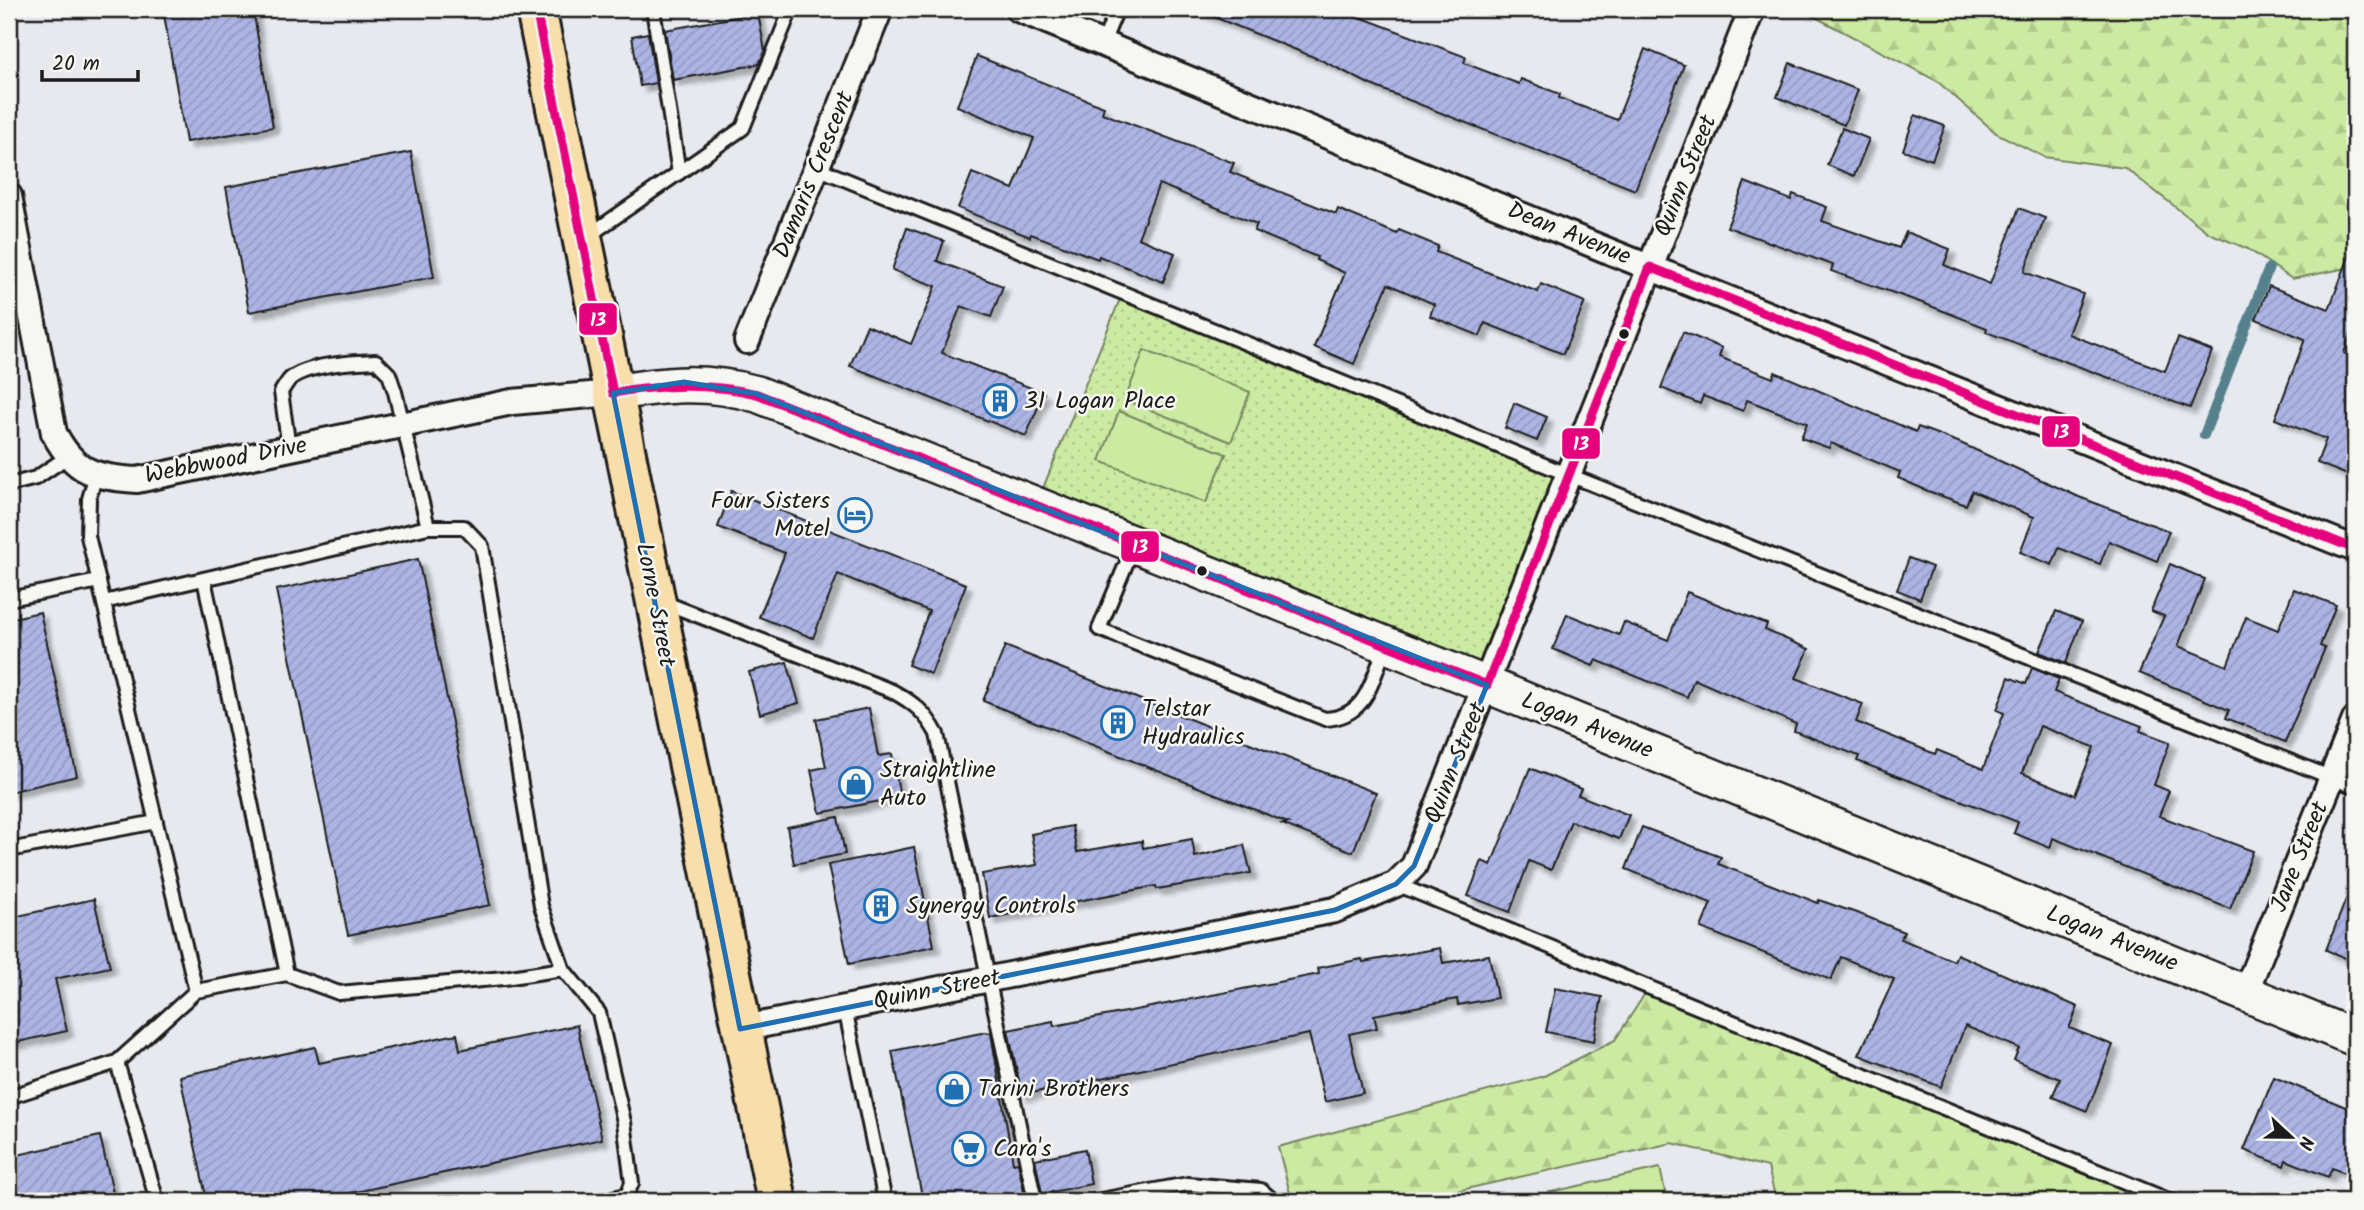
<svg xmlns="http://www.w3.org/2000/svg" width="2364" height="1210" font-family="Kalam,sans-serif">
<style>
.forest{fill:url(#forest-firs);stroke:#74845f;stroke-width:2}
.park{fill:url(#park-dots);stroke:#74845f;stroke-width:2}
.pitch{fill:#cceba2;stroke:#74845f;stroke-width:2}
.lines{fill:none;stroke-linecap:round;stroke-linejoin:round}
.stream{stroke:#54818d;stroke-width:10}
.building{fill:url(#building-hatch);stroke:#1c1c1c;stroke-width:2;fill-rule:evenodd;filter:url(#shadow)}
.lane-casing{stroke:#1c1c1c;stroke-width:18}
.street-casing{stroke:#1c1c1c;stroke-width:30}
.secondary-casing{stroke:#1c1c1c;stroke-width:40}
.primary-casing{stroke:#1c1c1c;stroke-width:44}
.lane{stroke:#f6f6f2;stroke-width:12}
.street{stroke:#f6f6f2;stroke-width:24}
.secondary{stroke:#f6f6f2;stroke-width:35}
.primary{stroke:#f8deab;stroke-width:38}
.bus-1-casing{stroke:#f6f6f2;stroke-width:14}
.bus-1{stroke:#e5007d;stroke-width:9}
.marked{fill:none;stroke:#1f6fb2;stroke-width:5;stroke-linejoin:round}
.bus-dot{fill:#1c1c1c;stroke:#f6f6f2;stroke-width:2.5}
.labels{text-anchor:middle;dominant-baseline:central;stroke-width:5;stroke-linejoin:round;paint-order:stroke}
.street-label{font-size:24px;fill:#1c1c1c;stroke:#f6f6f2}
.poi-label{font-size:24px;fill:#1c1c1c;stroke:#f6f6f2;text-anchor:start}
.line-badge{stroke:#f6f6f2;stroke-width:2.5}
.badge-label{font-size:19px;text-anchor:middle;font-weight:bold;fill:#fff}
</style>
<defs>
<pattern id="forest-firs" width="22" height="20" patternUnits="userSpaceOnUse" patternTransform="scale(1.75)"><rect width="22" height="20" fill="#cceba2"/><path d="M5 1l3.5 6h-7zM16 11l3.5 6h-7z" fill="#afc98b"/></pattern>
<pattern id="park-dots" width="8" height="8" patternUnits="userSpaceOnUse" patternTransform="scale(1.75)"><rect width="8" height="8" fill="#cceba2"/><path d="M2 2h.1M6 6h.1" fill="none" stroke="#afc98b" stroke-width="1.8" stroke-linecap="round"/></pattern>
<pattern id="building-hatch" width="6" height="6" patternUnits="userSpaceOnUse" patternTransform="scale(1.75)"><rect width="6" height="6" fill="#abb4e4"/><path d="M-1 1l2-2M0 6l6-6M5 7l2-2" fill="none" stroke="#939ac3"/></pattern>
<filter id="shadow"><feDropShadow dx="6" dy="6" stdDeviation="2" flood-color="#0004"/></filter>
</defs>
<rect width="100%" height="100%" fill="#e7e9ef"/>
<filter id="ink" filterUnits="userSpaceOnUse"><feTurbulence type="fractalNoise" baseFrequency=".0143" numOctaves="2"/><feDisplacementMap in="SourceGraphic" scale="14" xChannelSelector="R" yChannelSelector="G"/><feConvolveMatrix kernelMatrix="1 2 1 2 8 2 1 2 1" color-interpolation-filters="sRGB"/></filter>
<g filter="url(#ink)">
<g class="forest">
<path d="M1800,9H2355V253L2347,268L2292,279L2248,249L2209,233L2125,168L2044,157L1996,133L1937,81Z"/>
<path d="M1648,989L2166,1201H1776L1768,1167L1672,1143L1412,1201H1292L1278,1147L1544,1076L1615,1040Z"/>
</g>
<path class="park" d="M1122,294L1570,478L1490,683L1037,503Z"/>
<g class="pitch">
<path d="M1144,350L1250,392L1231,442L1125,400Z"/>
<path d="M1119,411L1226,454L1206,503L1100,461Z"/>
<path d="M1660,1168L1667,1201H1510Z"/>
</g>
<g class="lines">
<path class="stream" d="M2204,435L2269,268"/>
</g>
<g class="building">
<path d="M163,9H253L273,127L186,142Z"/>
<path d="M1194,9H1339L1466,57L1464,63L1519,84L1521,79L1560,94L1559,98L1617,120L1645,49L1684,65L1635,190L1371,85L1321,60Z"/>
<path d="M758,13L765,51L759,64L673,80L665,30Z"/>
<path d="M648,33L656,83L640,86L632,36Z"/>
<path d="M977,56L1104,107L1102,113L1234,163L1230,172L1336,214L1338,209L1397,234L1399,230L1438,246L1436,252L1538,292L1541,284L1585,302L1563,354L1485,323L1480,336L1430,316L1434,304L1388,284L1354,364L1314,347L1345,273L1316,260L1317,257L1254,231L1257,224L1159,184L1138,238L1175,253L1163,282L1099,256L1098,259L1031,234L1030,237L958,208L972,173L1013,189L1034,138L957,106Z"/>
<path d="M1790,63L1858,90L1844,125L1777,97Z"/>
<path d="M1915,115L1945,126L1932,160L1903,150Z"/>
<path d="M1842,128L1869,139L1854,176L1827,165Z"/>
<path d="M411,152L434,277L249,312L226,187Z"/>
<path d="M1745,182L1791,200L1793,194L1827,207L1822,221L1899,248L1906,232L1950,249L1944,265L1990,284L2019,208L2045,218L2024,272L2083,294L2068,334L2165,371L2178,338L2212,351L2190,408L1986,332L1987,328L1928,305L1831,271L1833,265L1727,227Z"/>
<path d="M907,228L944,241L937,261L1003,286L991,317L961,306L942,353L1044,393L1026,436L850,366L867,325L911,344L936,286L892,270Z"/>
<path d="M2353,246L2355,322L2344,353L2355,358V478L2317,463L2326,439L2275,419L2305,339L2256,319L2269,286L2329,309Z"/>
<path d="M1683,332L1722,348L1719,357L1773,378L1775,372L1916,432L1918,427L1958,442L2079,497L2169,531L2157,561L2109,541L2100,564L2059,548L2052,565L2020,552L2034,517L1972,491L1966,505L1928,491L1898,478L1900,472L1831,443L1829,448L1801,438L1807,423L1747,400L1743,411L1703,396L1700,404L1661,388Z"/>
<path d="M1514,403L1547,417L1537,441L1505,428Z"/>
<path d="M731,491L966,584L931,674L908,665L929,611L838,574L813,638L759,617L785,553L718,527Z"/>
<path d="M1909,558L1932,567L1920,599L1897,590Z"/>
<path d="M418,559L490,905L348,935L276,590Z"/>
<path d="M2170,564L2205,579L2178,646L2227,666L2246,617L2278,630L2294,589L2336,605L2320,646L2325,648L2285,742L2226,718L2229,710L2139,673L2164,616L2151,611Z"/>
<path d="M1687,592L1767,624L1765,630L1809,649L1796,678L1863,704L1856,722L1935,754L1937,750L1983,769L2004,713L1997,710L2009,677L2026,684L2032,668L2059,679L2054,692L2142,726L2140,731L2170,742L2154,785L2169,791L2159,816L2253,851L2230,909L2053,838L2050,848L2014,833L2018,822L1857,761L1859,756L1794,731L1796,724L1694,679L1687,697L1596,660L1593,666L1553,649L1567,614L1619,635L1624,622L1668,640ZM2040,726L2094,747L2075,795L2022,773Z"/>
<path d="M2056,611L2082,621L2066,663L2039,652Z"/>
<path d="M40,612L77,776L9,792V619Z"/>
<path d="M1005,646L1376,793L1353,852L1282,824L1288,823L983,701Z"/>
<path d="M787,662L799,703L760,714L749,672Z"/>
<path d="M869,708L878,756L892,754L900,797L820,813L811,770L826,767L816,719Z"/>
<path d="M1530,768L1581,789L1578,795L1629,815L1619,839L1571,821L1551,870L1529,861L1510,912L1468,896L1482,861L1491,865Z"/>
<path d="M838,817L845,854L794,864L787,827Z"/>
<path d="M1072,826L1077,852L1142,841L1143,848L1192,839L1195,857L1244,845L1251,873L1157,889L1156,886L990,918L982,874L1037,865L1031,834Z"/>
<path d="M1642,827L1721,857L1718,864L1818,903L1819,900L1865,916L1904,932L1901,939L1954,961L1957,954L2078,1007L2069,1028L2113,1045L2087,1111L2052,1097L2060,1079L2014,1060L2019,1048L1965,1026L1941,1087L1859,1055L1894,979L1841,957L1831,980L1701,928L1711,903L1626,869Z"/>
<path d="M914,847L934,946L849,964L828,865Z"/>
<path d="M2354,879L2355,880V962L2326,950Z"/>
<path d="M94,899L110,967L55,979L67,1031L9,1044V918Z"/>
<path d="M1440,948L1443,963L1489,955L1497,998L1458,1005L1457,999L1374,1015L1377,1028L1349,1034L1363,1093L1325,1102L1309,1034L1022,1095L1008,1030L1053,1021L1054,1026L1319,974L1318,968L1362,959L1363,962Z"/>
<path d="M1555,988L1602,997L1594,1041L1546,1032Z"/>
<path d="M577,1025L602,1139L314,1201H207L180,1076L315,1047L319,1063L457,1034L460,1050Z"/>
<path d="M986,1032L991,1033L1013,1163L1018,1162L1025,1197L1020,1198L1021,1201H923L892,1051Z"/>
<path d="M2274,1077L2355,1111V1177L2332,1168L2328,1177L2286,1160L2284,1166L2244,1150Z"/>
<path d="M100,1136L115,1201H9V1157Z"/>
<path d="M1085,1149L1091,1184L1042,1194L1035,1159Z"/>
</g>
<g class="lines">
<g class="lane-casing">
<g id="lane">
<path d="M653,9L679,173"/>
<path d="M1103,43L1117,9"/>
<path d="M817,168L1569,475L2355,787"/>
<path d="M588,236L743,128L791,9"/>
<path d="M289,448L281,392C283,389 287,382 290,379C308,364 354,362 376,361L389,374L395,392L428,527"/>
<path d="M96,474L89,499L88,536L196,991"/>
<path d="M9,485L36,478L67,457"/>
<path d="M1134,545L1099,629L1325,719C1367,717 1371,682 1385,648"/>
<path d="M204,579L287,974"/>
<path d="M9,599L99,581"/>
<path d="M104,602L428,527H464L482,546L541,906L563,969L599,1013L624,1122L632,1183L627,1195L598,1201"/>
<path d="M663,602L892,691C914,703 925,712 937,734L1035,1201"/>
<path d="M9,850L156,822"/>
<path d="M1396,884L2171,1201"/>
<path d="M845,1008L885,1201"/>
<path d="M117,1062L157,1201"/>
<path d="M9,1097L117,1062L196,991L287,974L339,993L504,978L563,969"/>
<path d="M1095,1201L1188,1184L1261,1190L1274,1201"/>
</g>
</g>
<g class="street-casing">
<g id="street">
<path d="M1018,9L1611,252L2355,549"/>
<path d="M9,196L54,433C75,473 94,477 137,480L512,402L613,393"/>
<path d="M747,341L880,9"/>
<path d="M2245,993L2355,720"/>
<path d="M740,1029L1335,910L1396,884L1414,866L1752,9"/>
</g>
</g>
<g class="secondary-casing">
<path id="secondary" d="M613,393C666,384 705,380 757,394L1487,685L2355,1038"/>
</g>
<g class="primary-casing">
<path id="primary" d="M536,9L777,1201"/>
</g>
<use href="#lane" class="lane"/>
<use href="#street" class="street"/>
<use href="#secondary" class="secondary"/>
<use href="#primary" class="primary"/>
<g class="bus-1-casing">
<path id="bus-1" d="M536,9L613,393C662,385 708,383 757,394L1487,685L1650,267L2355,549"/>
</g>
<use href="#bus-1" class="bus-1"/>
</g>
</g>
<path class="marked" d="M684,382L757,394L1487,685L1414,866L1396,884L1335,910L740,1029L613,393Z"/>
<defs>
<g id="building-ring" transform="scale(1.75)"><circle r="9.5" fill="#f6f6f2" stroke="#1f6fb2" stroke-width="1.5"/><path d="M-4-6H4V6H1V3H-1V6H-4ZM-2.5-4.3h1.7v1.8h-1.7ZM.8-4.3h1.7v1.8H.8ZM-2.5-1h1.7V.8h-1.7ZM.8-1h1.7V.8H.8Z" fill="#1f6fb2"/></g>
<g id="hotel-ring" transform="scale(1.75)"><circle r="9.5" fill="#f6f6f2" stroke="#1f6fb2" stroke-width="1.5"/><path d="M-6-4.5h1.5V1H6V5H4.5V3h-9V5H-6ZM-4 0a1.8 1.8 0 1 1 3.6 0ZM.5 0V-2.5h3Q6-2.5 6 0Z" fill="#1f6fb2"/></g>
<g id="shop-ring" transform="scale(1.75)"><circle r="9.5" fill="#f6f6f2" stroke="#1f6fb2" stroke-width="1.5"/><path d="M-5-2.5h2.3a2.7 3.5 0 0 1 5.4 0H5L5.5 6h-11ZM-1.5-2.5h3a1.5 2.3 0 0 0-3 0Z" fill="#1f6fb2"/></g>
<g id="supermarket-ring" transform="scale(1.75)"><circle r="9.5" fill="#f6f6f2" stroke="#1f6fb2" stroke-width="1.5"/><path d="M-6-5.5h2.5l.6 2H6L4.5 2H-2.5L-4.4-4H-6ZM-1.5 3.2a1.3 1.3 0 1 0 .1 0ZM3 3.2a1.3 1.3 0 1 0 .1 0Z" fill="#1f6fb2"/></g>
</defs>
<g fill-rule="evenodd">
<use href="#building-ring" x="1000" y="401"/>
<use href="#hotel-ring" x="855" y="515"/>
<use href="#building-ring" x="1118" y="723"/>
<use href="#shop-ring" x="856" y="784"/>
<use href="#building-ring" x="881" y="906"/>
<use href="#shop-ring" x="954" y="1089"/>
<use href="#supermarket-ring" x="969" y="1149"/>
</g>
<g class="bus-dot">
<circle cx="1624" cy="334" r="6"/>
<circle cx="1202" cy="571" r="6"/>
</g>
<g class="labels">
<g class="street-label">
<text transform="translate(814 175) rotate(-68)">Damaris Crescent</text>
<text transform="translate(1686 176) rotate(-68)">Quinn Street</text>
<text transform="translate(1569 234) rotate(22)">Dean Avenue</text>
<text transform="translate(226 461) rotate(-11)">Webbwood Drive</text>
<text transform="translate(655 605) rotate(79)">Lorne Street</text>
<text transform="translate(1587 726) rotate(22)">Logan Avenue</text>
<text transform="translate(1456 763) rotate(-68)">Quinn Street</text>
<text transform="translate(2300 857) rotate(-68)">Jane Street</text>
<text transform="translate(2112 939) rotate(22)">Logan Avenue</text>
<text transform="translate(937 990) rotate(-11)">Quinn Street</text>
</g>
<g class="poi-label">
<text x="1024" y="401">31 Logan Place</text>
<text x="830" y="501" text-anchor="end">Four Sisters<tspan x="830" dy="28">Motel</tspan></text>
<text x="1142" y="709">Telstar<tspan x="1142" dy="28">Hydraulics</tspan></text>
<text x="880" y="770">Straightline<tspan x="880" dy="28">Auto</tspan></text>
<text x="906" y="906">Synergy Controls</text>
<text x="978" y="1089">Tarini Brothers</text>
<text x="993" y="1149">Cara's</text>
</g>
</g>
<g class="line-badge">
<rect x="578" y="302" width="40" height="34" rx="7" fill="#e5007d"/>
<rect x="2041" y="415" width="40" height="33" rx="7" fill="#e5007d"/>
<rect x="1561" y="427" width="40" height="33" rx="7" fill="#e5007d"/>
<rect x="1120" y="530" width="40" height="33" rx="7" fill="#e5007d"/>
</g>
<g class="badge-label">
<text x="598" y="326">13</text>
<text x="2061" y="438">13</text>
<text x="1581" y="450">13</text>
<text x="1140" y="553">13</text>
</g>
<rect width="2364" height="1210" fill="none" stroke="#f6f6f2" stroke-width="35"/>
<rect x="18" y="18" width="2329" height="1175" fill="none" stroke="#1c1c1c" stroke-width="2.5" filter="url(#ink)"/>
<g transform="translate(2291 1137) rotate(112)" stroke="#f6f6f2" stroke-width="5" paint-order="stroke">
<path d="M0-5L12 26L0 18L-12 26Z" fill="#1c1c1c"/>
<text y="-10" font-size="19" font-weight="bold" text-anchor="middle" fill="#1c1c1c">N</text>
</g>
<path d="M42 70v10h96v-10" fill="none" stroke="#1c1c1c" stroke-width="3.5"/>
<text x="52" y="70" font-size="21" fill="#1c1c1c" stroke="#f6f6f2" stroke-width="5" paint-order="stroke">20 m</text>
</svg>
